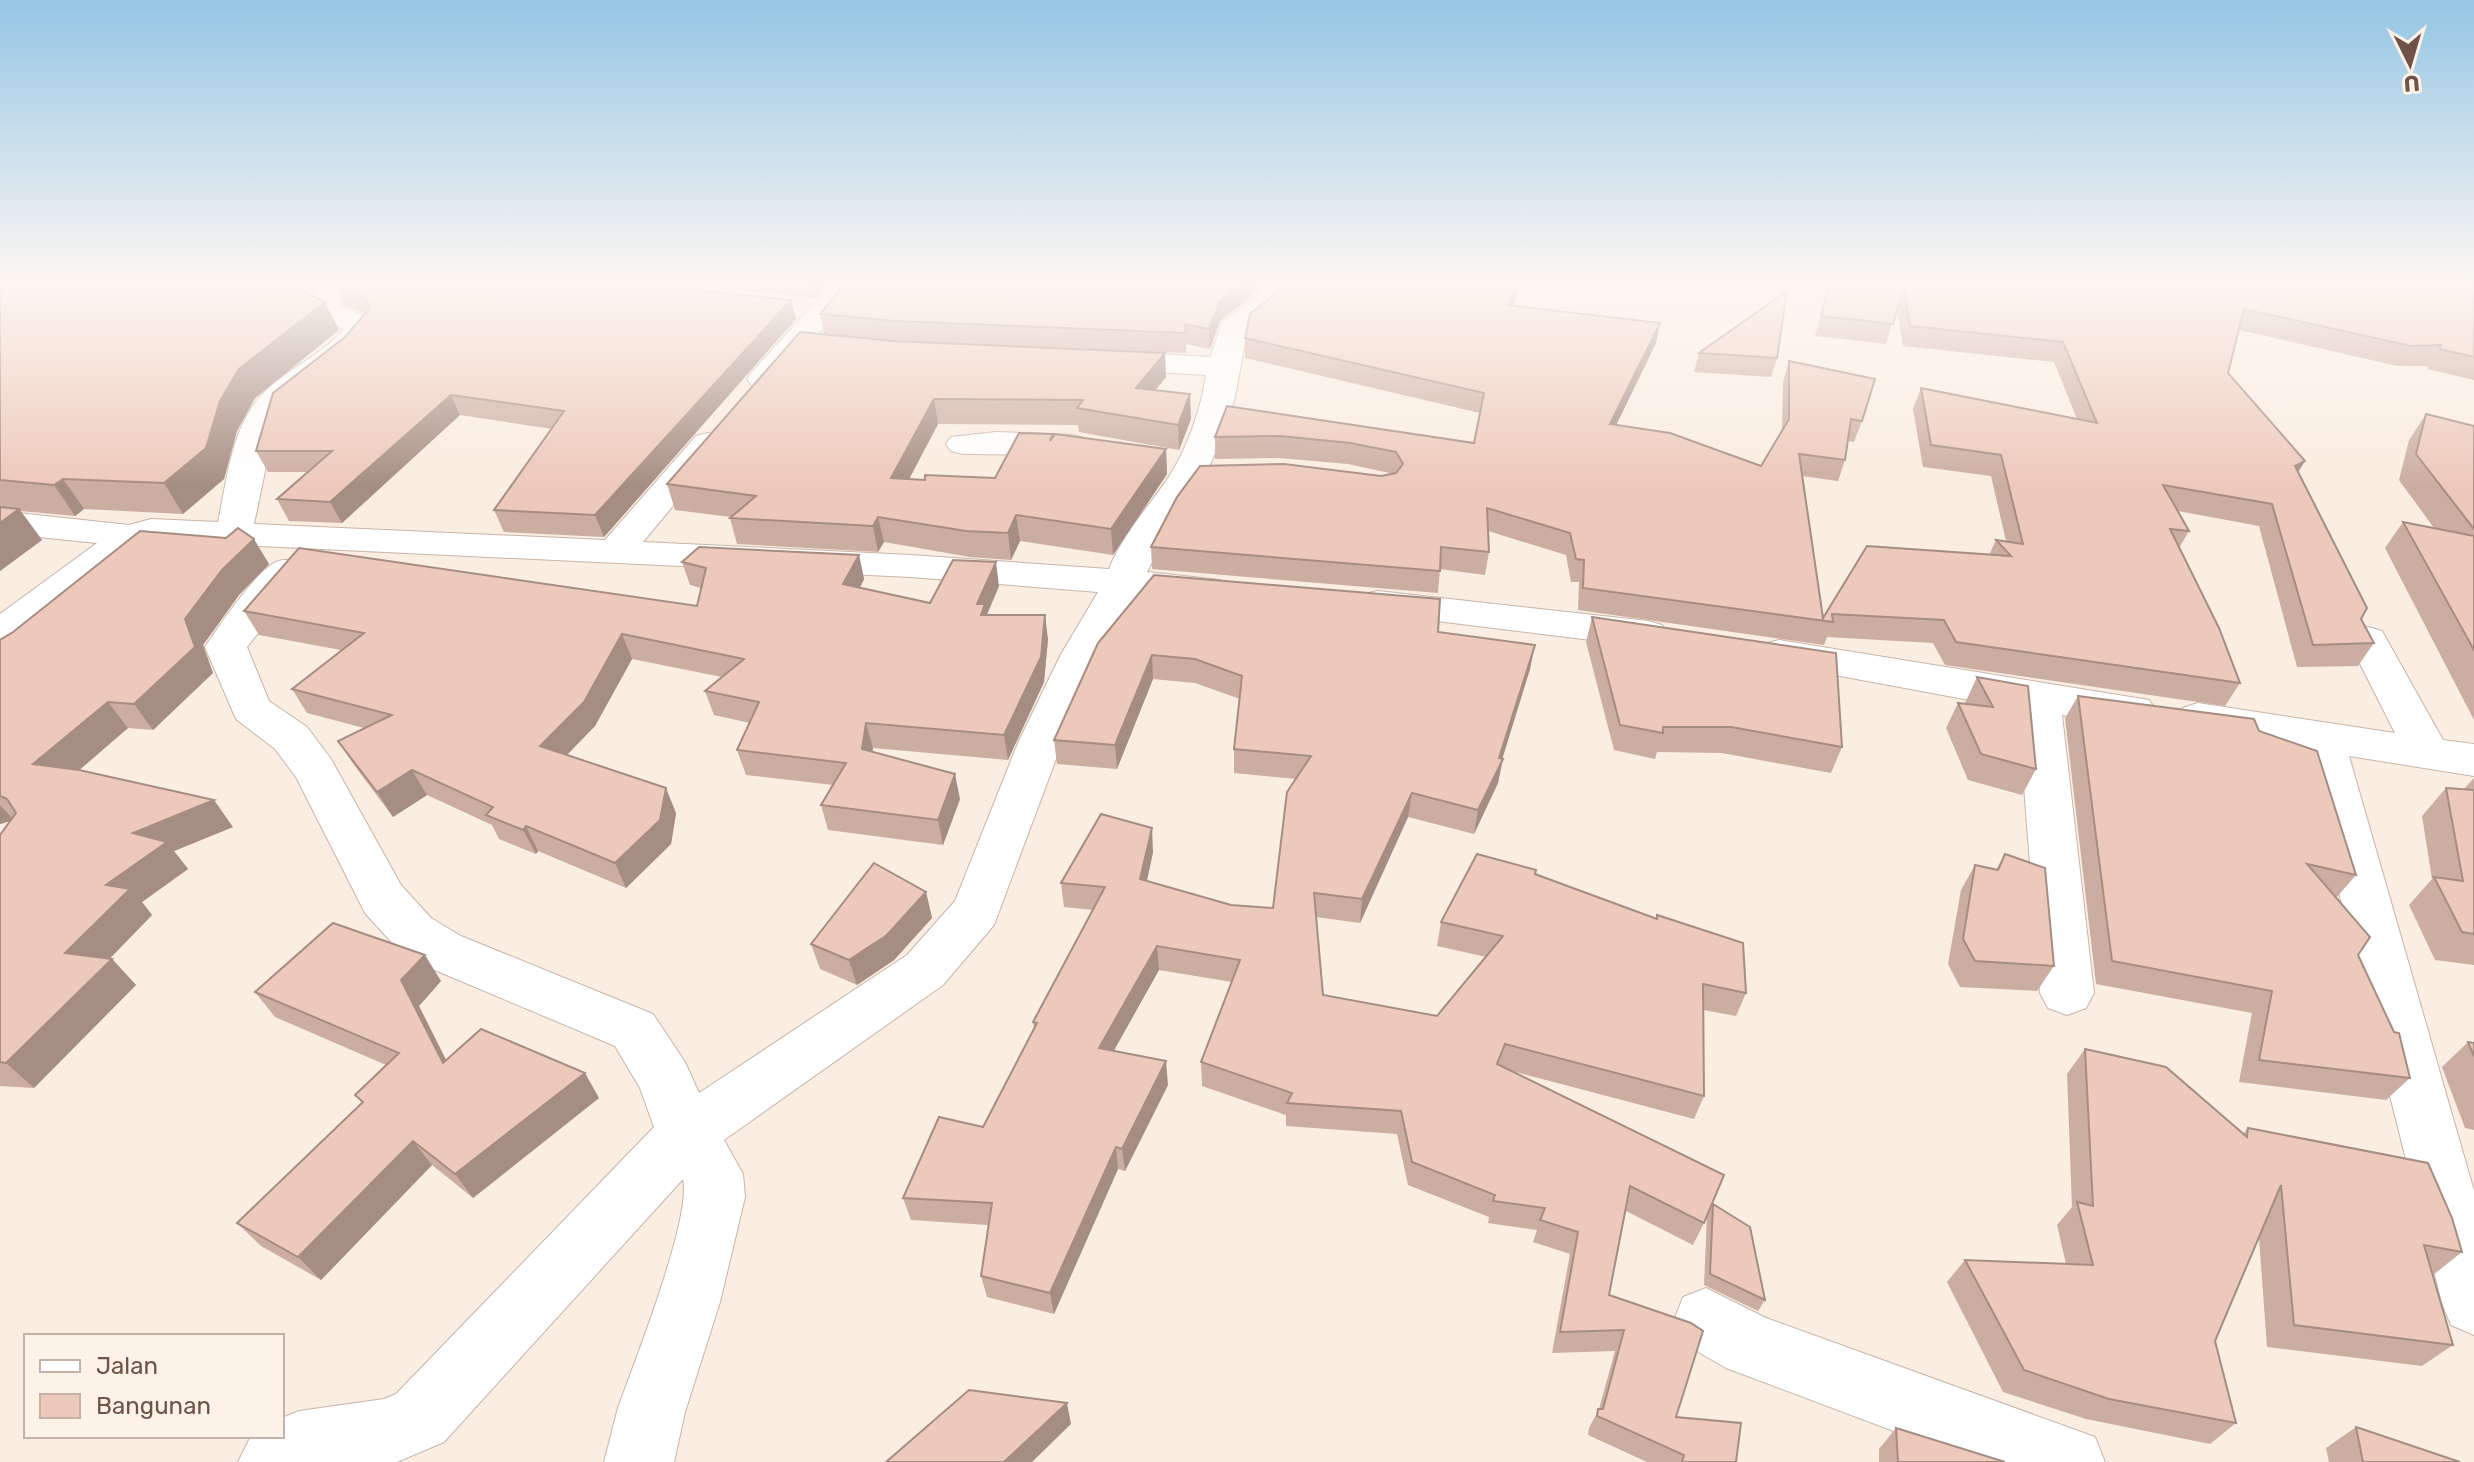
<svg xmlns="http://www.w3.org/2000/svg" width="2474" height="1462" font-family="Rubik,sans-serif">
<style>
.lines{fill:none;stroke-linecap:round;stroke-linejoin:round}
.minor-casing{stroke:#c9b4a9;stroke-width:2}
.minor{fill:#fff;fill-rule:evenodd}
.wall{fill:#ccada1}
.shaded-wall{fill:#a68d83}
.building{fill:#edc9bb;stroke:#a68d83;stroke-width:2}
</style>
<rect width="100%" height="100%" fill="#faede1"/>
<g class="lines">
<g class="minor-casing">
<g id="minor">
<path d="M318,282H346L340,292L341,307L373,320L377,326L353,355L282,412L270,447L254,524L605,540L696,436L708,433L720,436L725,443L643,542L911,555L1109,569C1123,533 1150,506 1170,475C1188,446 1201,409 1206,375L1108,369L1097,367L1092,360L1097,353L1108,351L1210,357L1222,323L1256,296L1266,282H1295L1276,308L1247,332L1235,397L1223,435L1205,476L1175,517L1147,572L1220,580L1226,588L1220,596L1206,600L1136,595L1102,656L1062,743L994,925L943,985L724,1140L743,1174L745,1197L720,1302L685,1412L674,1462H604C609,1444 613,1426 618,1408C634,1363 692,1218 683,1179L444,1442L397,1462H238L251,1436H282V1418L299,1411L384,1399L396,1394L654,1127L640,1088L615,1046L425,966L395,946L365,913L296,777L275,749L236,719L205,647C219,626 255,572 276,562C285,558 293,561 302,563L307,571L247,647L269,701L307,727L331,759L401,885L431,918L461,936L653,1014L685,1062L699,1093L907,955L955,901L1018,743L1060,656L1098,592L911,577L153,541L144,544L14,643L0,647V614L97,543L0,533V511L129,525L151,519L218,522C228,476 232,418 271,386C295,366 323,353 344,329C321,320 301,310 318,282Z"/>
<path d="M833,282H863L774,386H752L747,379L752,372Z"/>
<path d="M996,432L1072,435L1084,438L1089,445L1084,452L1072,455L963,454L951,451L946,444L951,437Z"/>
<path d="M1378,591L1648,621L1662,625L1668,634L1662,643L1648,647L1364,612L1358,603L1364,594Z"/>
<path d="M2368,627L2382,631L2443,740L2474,744V776L2349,756L2474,1191V1335L2451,1325L2442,1303L2303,749L2198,733L2183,728L2176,718L2183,708L2198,703L2395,733L2348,640L2354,631Z"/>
<path d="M1779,640L2149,700L2156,710L2149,720L2134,725L2062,715L2094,993L2086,1008L2067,1015L2048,1008L2040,993L2018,709L1764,662L1758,653L1764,644Z"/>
<path d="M1706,1288L1766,1318L2095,1437L2105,1462H1976L1726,1368L1683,1343L1674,1320L1683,1297Z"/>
</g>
</g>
<use href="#minor" class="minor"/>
</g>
<g class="wall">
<path d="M0,282L305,292L325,302L339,330L255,398L237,431L224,479L183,514L84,509L75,516L21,511L42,540L0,571Z"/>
<path d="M674,282H830L815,298Z"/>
<path d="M1830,282H2474V380L2427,369L2428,366H2398L2239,330L2228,373L2305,461L2298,472L2361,619L2374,643L2358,666L2297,667L2259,526L2178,511L2189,531L2179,548L2240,683L2225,706L1945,665L1933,643L1827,637L1824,645L1578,610L1579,582H1571L1566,555L1488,531L1489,552L1485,575L1440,569L1438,593L1152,569L1151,547L1381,476L1394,474L1348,464L1279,458L1215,459V437L1227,406L1474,443L1480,413L1245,358V338L1279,290L1513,306L1660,323L1656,343L1616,425L1761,466L1782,430L1783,382L1789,361L1862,421L1854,442L1848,441L1845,460L1838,481L1802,476L1823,618L1989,555L1996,540L2006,541L1991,476L1923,467L1913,409L1921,388L2077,419L2054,362L1903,346L1897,309L1886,344L1815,336Z"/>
<path d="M335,285L791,300L796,319L604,537L504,532L494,510L552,429L460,415L342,523L289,521L277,499L308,472H268L256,451L345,337L365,314L344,305Z"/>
<path d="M1254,294L1220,321L1210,349L1186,344V353L899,341L824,334L820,314Z"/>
<path d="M800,332L1166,377L1155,390L1191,419L1179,450L1079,432L1078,425L938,424L909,479L925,480L995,478L1053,434V436L1166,449L1167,474L1113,555L1020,541L1011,560L970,557L884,542L878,552L737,544L730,518L731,517L675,510L667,484Z"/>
<path d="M1699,353L1777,358L1771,377L1694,372Z"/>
<path d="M2426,414L2474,426V720L2385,548L2403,522L2434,528L2399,480L2409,440Z"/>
<path d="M859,555L864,579L860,588L930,603L999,586L987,615L1048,639L1044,682L1008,760L873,748L872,752L960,799L943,845L828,830L821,805L833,785L746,775L737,750L750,723L714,715L705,691L722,677L632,659L595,726L567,755L676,813L671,844L626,888L538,851L536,854L499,839L492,825L427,795L393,817L354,765L338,741L364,728L307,713L292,689L341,650L259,635L244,611L697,606L701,588L690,585L682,562Z"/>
<path d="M269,564L239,595L203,645L213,673L153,730L128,728L79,770L233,827L174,851L188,869L142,902L152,915L109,959H112L136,985L34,1088L0,1086V835L10,821L0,824V640Z"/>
<path d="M1592,617L1842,747L1831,773L1722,753L1657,752L1655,759L1614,750L1586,642Z"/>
<path d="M1438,632L1530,669L1502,759L1498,783L1474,834L1408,817L1360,923L1316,917L1323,995L1437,1016L1486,957L1437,946L1441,922L1535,874L1656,918L1657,915L1746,993L1736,1016L1703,1010L1704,1096L1694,1119L1512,1071L1704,1223L1693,1245L1626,1211L1609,1295L1676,1417L1736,1462H1647L1588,1435L1589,1428L1599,1409L1615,1351L1552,1353L1570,1254L1533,1242L1537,1230L1488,1223L1489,1217L1408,1185L1397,1134L1286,1126V1115L1202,1086L1201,1062L1232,982L1159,970L1113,1051L1168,1085L1125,1171L1118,1169L1054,1314L987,1297L981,1276L988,1225L911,1220L903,1198L983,1127L1034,1028L1033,1022L1093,910L1064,907L1061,883L1153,852L1147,881L1231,905L1273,908L1296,779L1234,773V749L1240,699L1195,683L1153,679L1117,769L1057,764L1054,740L1098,643Z"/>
<path d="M1977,677L2036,769L2022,795L1968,780L1946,728L1958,703L1965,704V703Z"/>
<path d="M2078,696L2259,731L2356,875L2337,897H2336L2358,955L2394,1032L2410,1078L2386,1100L2239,1082L2252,1013L2096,984L2065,718Z"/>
<path d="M2474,778V965L2435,960L2409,905L2432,879L2422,816L2446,788L2464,789Z"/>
<path d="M2005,854L2054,966L2037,991L1960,987L1948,964L1961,890L1975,865L1996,870Z"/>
<path d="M926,892L932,918L894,960L857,985L820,969L811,944Z"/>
<path d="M441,981L419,1006L446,1060L599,1098L473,1198L432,1165L321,1280L261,1246L237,1223L362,1103L355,1095L386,1065L275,1017L255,992Z"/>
<path d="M2468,1042L2474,1043V1130L2465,1128L2442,1067Z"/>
<path d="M2085,1049L2243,1134L2248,1128L2462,1252L2433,1275L2453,1345L2422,1366L2267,1347L2259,1238L2215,1341L2236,1423L2210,1444L2086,1419L2003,1392L1947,1282L1965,1260L2066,1264L2057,1225L2072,1207L2067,1074Z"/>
<path d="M1713,1204L1765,1300L1758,1311L1704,1285L1707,1216Z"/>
<path d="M2356,1427L2460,1462H2329L2326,1448Z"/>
<path d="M1896,1428L2005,1462H1879V1449Z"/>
</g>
<g class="shaded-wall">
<path d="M811,282H830L815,298Z"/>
<path d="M1244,282H1262L1254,294L1220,321L1210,349L1209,329L1220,301Z"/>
<path d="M1518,282H1523L1505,325L1508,305Z"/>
<path d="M791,300L796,319L604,537L595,515Z"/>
<path d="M325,302L339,330L255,398L237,431L224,479L183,514L164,483L220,401L239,369Z"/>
<path d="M1660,323L1656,343L1606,446L1610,424Z"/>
<path d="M1165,353L1166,377L1137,413L1136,388Z"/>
<path d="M1190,394L1191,419L1179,450L1178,425Z"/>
<path d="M451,395L460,415L342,523L330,502Z"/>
<path d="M934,399L938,424L896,504L891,478Z"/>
<path d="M1166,449L1167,474L1113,555L1111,529Z"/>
<path d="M2305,461L2291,483L2295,466Z"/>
<path d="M63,479L84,509L75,516L54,485Z"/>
<path d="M19,509L42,540L0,571V523Z"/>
<path d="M1016,515L1020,541L1011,560L1008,533Z"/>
<path d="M878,517L884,542L878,552L873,526Z"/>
<path d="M254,539L269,564L239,595L203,645L213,673L153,730L134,704L185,619L222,570Z"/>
<path d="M859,555L864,579L849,608L843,584Z"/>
<path d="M996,562L999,586L987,614L989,628L985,639L977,604Z"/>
<path d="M1045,615L1048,639L1044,682L1008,760L1004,735Z"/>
<path d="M622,634L632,659L595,726L552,770L540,746Z"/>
<path d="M1535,645L1530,669L1501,763L1503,759L1498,783L1474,834L1478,810L1499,758Z"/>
<path d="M1152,655L1153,679L1117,769L1115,745Z"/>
<path d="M108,702L128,728L55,791L33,764Z"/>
<path d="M866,723L873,748L868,773L862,749Z"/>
<path d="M412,770L427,795L393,817L377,792Z"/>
<path d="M955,774L960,799L943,845L938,820Z"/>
<path d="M666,788L676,813L671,844L626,888L615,863Z"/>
<path d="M1412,793L1408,817L1360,923L1362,899Z"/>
<path d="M214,800L233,827L174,851L188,869L142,902L152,915L90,979L65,953L133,833Z"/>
<path d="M0,805L14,820L0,824Z"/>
<path d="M526,826L538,851L536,854L523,830Z"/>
<path d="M1152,828L1153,852L1142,903L1140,879Z"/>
<path d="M926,892L932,918L894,960L857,985L849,960Z"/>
<path d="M1157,946L1159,970L1102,1072L1099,1048Z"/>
<path d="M425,955L441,981L419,1006L460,1088L443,1063L401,980Z"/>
<path d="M112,959L136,985L34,1088L6,1063Z"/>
<path d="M1166,1061L1168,1085L1125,1171L1122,1149Z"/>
<path d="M585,1073L599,1098L473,1198L455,1174Z"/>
<path d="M413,1141L432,1165L321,1280L298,1257Z"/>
<path d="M1116,1147L1118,1169L1054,1314L1050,1293Z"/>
<path d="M1067,1403L1071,1424L1032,1462H1004Z"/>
</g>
<g class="building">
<path d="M0,282H299L305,292L325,302L239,369L220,401L206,448L164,483L63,479L54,485L0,480Z"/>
<path d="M334,282H610L791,300L595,515L494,510L564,411L451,395L330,502L277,499L332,451H256L273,393L345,337L370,308L365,298L335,285Z"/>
<path d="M847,282H1244L1220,301L1209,329L1185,324L1186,333L896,321L820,314Z"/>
<path d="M1285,282H1518L1508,305L1660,323L1610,424L1670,433L1761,466L1789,419V361L1875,379L1862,421L1851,419L1845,460L1799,454L1823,618L1867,546L2011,556L1996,540L2023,544L2001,455L1931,445L1921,388L2097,423L2063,342L1910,326L1904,288L1893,324L1821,316L1830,282H2474V357L2440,349L2441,345L2411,346L2244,309L2228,373L2305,461L2295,466L2367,608L2361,619L2374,643L2313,645L2272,504L2163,485L2189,531L2170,529L2219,628L2240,683L1956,642L1944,620L1832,614L1833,622L1583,588L1584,560L1576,559L1570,533L1487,508L1489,552L1441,547L1440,571L1151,547L1177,497L1200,466L1284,464L1381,476L1396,473L1403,464L1396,452L1350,443L1280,436L1215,437L1227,406L1474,443L1484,393L1245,338L1250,314L1279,290Z"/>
<path d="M1787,291L1777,358L1699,353Z"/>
<path d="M800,332L894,341L1165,353L1136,388L1190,394L1178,425L1077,408L1083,400L934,399L891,478L925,480V475L995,478L1019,433L1053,434L1050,441L1055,434L1166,449L1111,529L1016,515L1008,533L966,531L878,517L873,526L730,518L756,496L667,484Z"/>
<path d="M2426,414L2474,426V529L2416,454Z"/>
<path d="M0,507L19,509L0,523Z"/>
<path d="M2403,522L2474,536V650Z"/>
<path d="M238,528L254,539L222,570L185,619L195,647L134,704L108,702L33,764L79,770L214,800L133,833L167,842L106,885L130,889L65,953L112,959L6,1063L0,1062V835L16,813L7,799L0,796V640L13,632L140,531L226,538Z"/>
<path d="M699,547L859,555L843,584L930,603L953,560L996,562L977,604H985L981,615H1045L1041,657L1004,735L866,723L862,749L955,774L938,820L821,805L846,763L737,750L759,702L705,691L744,659L622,634L584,702L540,746L666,788L660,820L615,863L526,826L523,830L486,815L493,807L412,770L377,792L338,741L392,715L292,689L364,633L244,611L299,548L697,606L706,568L682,562Z"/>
<path d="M1154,575L1440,599L1438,632L1535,645L1499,758L1503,759L1478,810L1412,793L1362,899L1314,893L1323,995L1437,1016L1503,936L1441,922L1477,854L1536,870L1535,874L1657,919V915L1743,943L1746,993L1703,984L1704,1096L1505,1044L1497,1064L1724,1175L1704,1223L1630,1186L1609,1295L1691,1323L1703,1331L1676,1417L1741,1423L1736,1462H1682L1684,1455L1597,1416L1598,1409H1603L1624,1330L1560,1332L1578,1232L1540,1220L1545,1208L1493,1201L1495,1195L1412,1162L1401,1111L1287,1103L1292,1093L1201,1062L1240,960L1157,946L1099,1048L1166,1061L1122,1149L1116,1147L1050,1293L981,1276L992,1203L903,1198L939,1117L983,1127L1037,1023L1033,1022L1105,887L1061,883L1101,814L1152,828L1140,879L1231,905L1273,908L1287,792L1311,756L1234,749L1242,676L1195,659L1152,655L1115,745L1054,740L1098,643Z"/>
<path d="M1592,617L1836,653L1842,747L1731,727H1663V733L1620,725Z"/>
<path d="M1977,677L2028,686L2036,769L1981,754L1958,703L1993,707Z"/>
<path d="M2078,696L2254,719L2259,731L2317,751L2356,875L2307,864L2370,937L2358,955L2394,1032L2399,1033L2410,1078L2259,1060L2272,991L2112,961Z"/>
<path d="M2446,788L2474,790V934L2462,932L2434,877L2463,881Z"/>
<path d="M2005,854L2045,868L2054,966L1975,961L1963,939L1975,865L1998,870Z"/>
<path d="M874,863L926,892L887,935L849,960L811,944Z"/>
<path d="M333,923L425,955L401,980L443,1063L481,1029L585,1073L455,1174L413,1141L298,1257L237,1223L363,1102L355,1095L399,1053L255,992Z"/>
<path d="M2468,1042L2474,1043V1056Z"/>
<path d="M2085,1049L2166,1067L2247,1137L2248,1128L2428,1163L2452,1218L2462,1252L2424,1245L2453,1345L2294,1325L2281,1185L2215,1341L2236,1423L2109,1399L2024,1370L1965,1260L2093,1265L2077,1202L2093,1206Z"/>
<path d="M1713,1204L1750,1227L1765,1300L1710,1274Z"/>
<path d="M969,1390L1067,1403L1004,1462H886Z"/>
<path d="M2356,1427L2460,1462H2363Z"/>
<path d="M1896,1428L2005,1462H1898Z"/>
</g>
<linearGradient id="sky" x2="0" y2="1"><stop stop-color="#95c6e5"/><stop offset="0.58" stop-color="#fdf7f2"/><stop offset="1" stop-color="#fdf7f2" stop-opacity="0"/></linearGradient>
<rect width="2474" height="487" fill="url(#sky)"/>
<rect x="24" y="1334" width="260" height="104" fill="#fdf2e7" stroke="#c4b2a8" stroke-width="2"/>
<rect x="40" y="1360" width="40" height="12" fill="#ffffff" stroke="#c4b2a8" stroke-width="2"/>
<text x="96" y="1374" font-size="24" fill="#6f534a">Jalan</text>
<rect x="40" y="1394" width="40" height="24" fill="#edc9bb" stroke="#c4b2a8" stroke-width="2"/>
<text x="96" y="1414" font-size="24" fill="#6f534a">Bangunan</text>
<g transform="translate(2410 64) rotate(175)" stroke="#fdf2e7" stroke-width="6" paint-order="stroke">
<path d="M0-6L14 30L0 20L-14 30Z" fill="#6f534a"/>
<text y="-12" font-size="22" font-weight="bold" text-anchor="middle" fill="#6f534a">U</text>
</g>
</svg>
